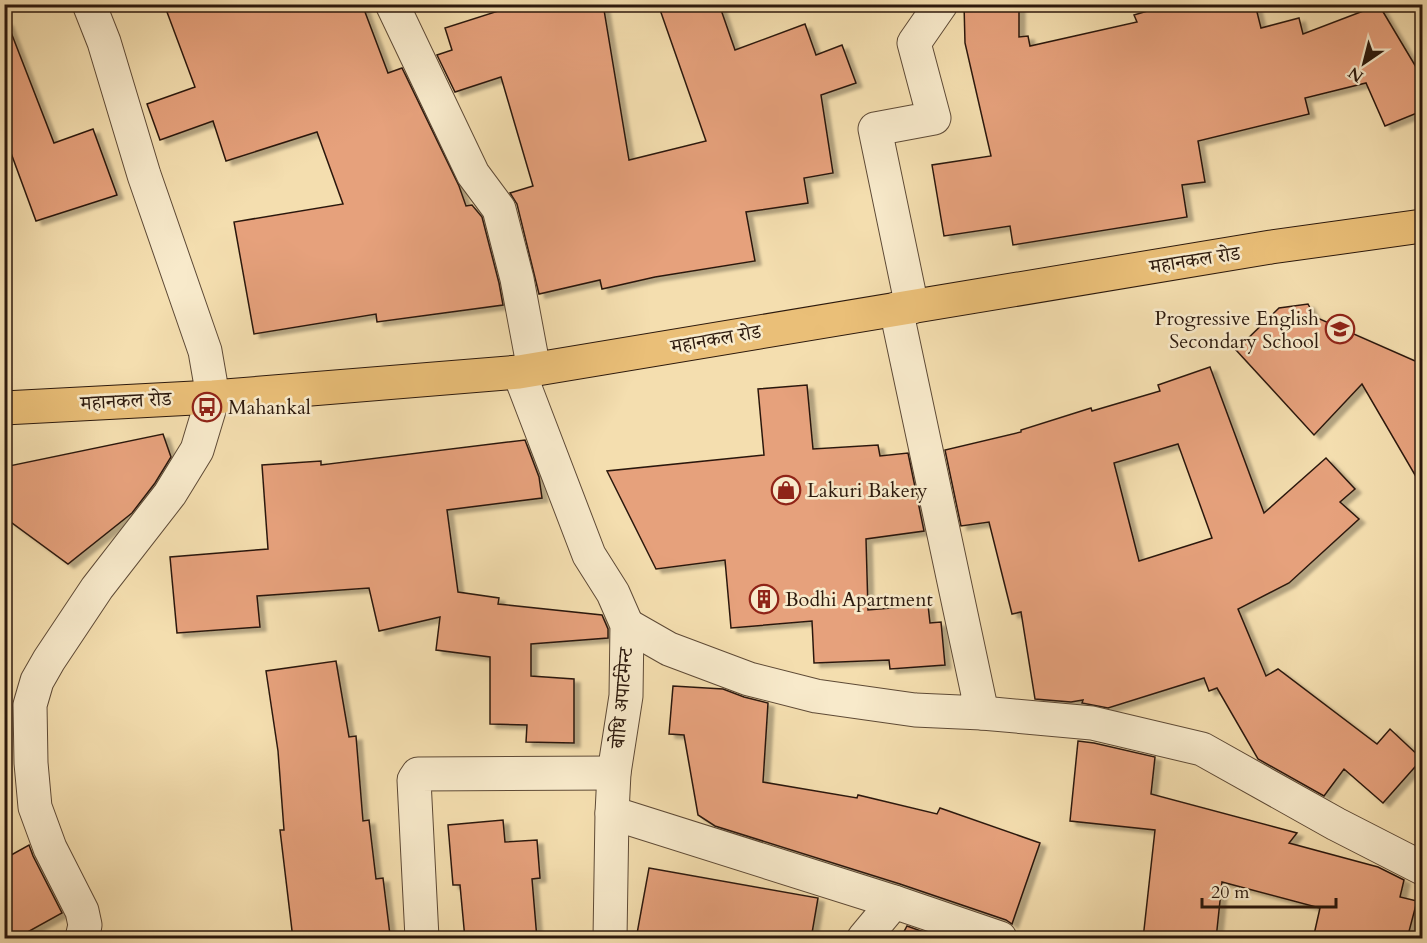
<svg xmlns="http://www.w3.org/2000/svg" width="1427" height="943" font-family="Cardo,'Noto Serif Devanagari',serif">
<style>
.building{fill:#e6a17c;stroke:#2c190d;stroke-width:1.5;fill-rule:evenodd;filter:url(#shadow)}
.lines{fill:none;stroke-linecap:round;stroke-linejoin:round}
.minor-casing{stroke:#5e4a36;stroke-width:35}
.major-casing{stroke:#2c190d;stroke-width:35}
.minor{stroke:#f8eacb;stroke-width:33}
.major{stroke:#eabf78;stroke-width:33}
.labels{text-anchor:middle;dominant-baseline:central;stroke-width:5;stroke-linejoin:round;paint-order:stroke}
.street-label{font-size:20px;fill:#2c190d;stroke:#f8eacb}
.poi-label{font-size:20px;fill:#2c190d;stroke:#f8eacb;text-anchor:start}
</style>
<defs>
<filter id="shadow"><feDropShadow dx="6" dy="4" stdDeviation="1.5" flood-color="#0004"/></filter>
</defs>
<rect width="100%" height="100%" fill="#f4deaf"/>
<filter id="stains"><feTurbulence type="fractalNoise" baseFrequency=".00333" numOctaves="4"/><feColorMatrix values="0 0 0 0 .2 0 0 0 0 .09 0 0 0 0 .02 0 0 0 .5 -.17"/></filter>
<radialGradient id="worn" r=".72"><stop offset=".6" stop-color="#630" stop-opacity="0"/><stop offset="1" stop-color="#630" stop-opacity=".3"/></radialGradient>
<g class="building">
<path d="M164,4H362L388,73L402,68L459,186L466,206L472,205L482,217L499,283L503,305L377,322L376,314L254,334L234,222L343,204L317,132L226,161L213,121L160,140L147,104L195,87Z"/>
<path d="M520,4H603L629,160L706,141L658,4H719L735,50L805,24L816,55L842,45L856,83L821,95L833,173L804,178L808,203L746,212L755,261L655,277L602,289L600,280L539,294L517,204L510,193L533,186L501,77L455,92L437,55L452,50L445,28Z"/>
<path d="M964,4H1019V37L1028,36L1030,46L1137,22L1134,15L1171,4H1255L1261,28L1299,18L1303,34L1379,5L1422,77V111L1385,126L1366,83L1305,98L1309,114L1198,141L1205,182L1182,185L1187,217L1013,245L1010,226L944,236L932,165L991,156L965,43Z"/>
<path d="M4,22H7L54,143L93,129L117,195L36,221L4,134Z"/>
<path d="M1308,304L1315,317L1422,364V487L1362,384L1314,435L1236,350L1279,308Z"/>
<path d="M1210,367L1264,513L1326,458L1355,489L1340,502L1359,519L1289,583L1238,609L1266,676L1278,669L1377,744L1390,729L1422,759L1383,803L1344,769L1324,796L1258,759L1217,688L1209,691L1204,678L1108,708L1082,703L1083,700L1071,702L1035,699L1021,612L1012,614L989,522L961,526L945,450L1021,432V430L1091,408L1092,411L1160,391L1158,385ZM1178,444L1212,538L1139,561L1114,463Z"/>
<path d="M807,385L813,449L878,445L880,456L908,453L924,531L866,539L868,610L928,605L930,623L941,622L945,665L890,669L889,660L814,663L812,621L731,628L725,560L656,569L607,471L764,455L758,389Z"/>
<path d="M163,434L171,457L155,483L132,513L68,564L4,517V467Z"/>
<path d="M525,440L539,477L542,498L447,510L458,592L499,598L498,604L602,615L608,629V638L531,644V676L574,679V743L526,742L527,725L490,724V657L436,650L440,617L379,631L369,588L257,596L260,627L177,633L170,557L268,549L262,465L321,461V465Z"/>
<path d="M336,661L349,737L356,736L363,821L369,820L376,879L383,878L390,935L363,939H293L280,830H284L278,751L266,671Z"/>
<path d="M673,686L723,689L744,697L768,703L763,782L857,798L858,795L937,814L940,808L1040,843L1012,924L1006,920L900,884L715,826L698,815L684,735L669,734Z"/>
<path d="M1078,741L1094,743L1155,757L1151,794L1297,833L1289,843L1378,867L1404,880L1400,897L1417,901L1407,939H1313L1320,908L1222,882L1216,939H1143L1155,830L1070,821Z"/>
<path d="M503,820L505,842L537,840L540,878L532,879L537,939H465L460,885H453L448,825Z"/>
<path d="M29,845L33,856L62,913L15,939H4V859Z"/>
<path d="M649,868L818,898L811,939H636Z"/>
<path d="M907,926L943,939H900Z"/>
</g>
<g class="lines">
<g class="minor-casing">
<g id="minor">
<path d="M392,4L473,174L499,209L517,279L534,370"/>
<path d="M912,307L875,129L934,118L914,43L941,4"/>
<path d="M519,372L589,555L613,593L627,625L626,696L614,773L612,813L610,938"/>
<path d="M627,625L669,649L749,679L816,696L915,710L982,713L896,309"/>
<path d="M982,713L1092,723L1202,749L1336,824L1422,868"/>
<path d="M612,813L894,902L1000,938"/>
<path d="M82,938L85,925L82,911L50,848L35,807L31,763L30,705L37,681L49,660L97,588L170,494L197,450L213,397L205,351L144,175L104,42L89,4"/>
<path d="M422,938L414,780L418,774L614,773"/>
<path d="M864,938L894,902"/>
</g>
</g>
<g class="major-casing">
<path id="major" d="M4,408L213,397L519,372L1271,247L1422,226"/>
</g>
<use href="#minor" class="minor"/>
<use href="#major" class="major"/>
</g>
<defs>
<g id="school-ring" transform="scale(1.5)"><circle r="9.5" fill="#f8eacb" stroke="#8f2418" stroke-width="1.5"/><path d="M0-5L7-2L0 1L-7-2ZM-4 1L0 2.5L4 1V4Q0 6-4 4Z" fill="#8f2418"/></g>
<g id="bus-ring" transform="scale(1.5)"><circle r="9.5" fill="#f8eacb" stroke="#8f2418" stroke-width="1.5"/><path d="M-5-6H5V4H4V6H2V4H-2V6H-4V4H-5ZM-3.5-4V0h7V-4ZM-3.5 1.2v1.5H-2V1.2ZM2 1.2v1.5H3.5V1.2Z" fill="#8f2418"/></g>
<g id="shop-ring" transform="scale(1.5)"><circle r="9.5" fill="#f8eacb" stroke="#8f2418" stroke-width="1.5"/><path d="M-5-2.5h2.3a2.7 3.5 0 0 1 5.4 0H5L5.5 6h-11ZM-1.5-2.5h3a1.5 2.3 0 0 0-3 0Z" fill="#8f2418"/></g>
<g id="building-ring" transform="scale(1.5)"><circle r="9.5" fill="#f8eacb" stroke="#8f2418" stroke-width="1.5"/><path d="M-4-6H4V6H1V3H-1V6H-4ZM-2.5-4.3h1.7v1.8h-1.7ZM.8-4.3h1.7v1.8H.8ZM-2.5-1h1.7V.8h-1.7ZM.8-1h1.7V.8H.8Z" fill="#8f2418"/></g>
</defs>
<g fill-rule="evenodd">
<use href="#school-ring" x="1340" y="329"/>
<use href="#bus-ring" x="207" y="407"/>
<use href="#shop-ring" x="786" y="490"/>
<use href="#building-ring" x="764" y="599"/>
</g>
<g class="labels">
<g class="street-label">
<text transform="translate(1195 260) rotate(-9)">महानकल रोड</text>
<text transform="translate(716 339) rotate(-10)">महानकल रोड</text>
<text transform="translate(126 401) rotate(-3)">महानकल रोड</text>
<text transform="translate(622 698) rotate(-85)">बोधि अपार्टमेन्ट</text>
</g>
<g class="poi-label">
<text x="1319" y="318" text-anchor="end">Progressive English<tspan x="1319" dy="23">Secondary School</tspan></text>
<text x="228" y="407">Mahankal</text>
<text x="807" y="490">Lakuri Bakery</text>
<text x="785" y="599">Bodhi Apartment</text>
</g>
</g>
<rect width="1427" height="943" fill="none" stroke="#f4deaf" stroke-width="24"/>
<rect x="6" y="6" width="1415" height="931" fill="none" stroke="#2c190d" stroke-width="3"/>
<rect x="12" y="12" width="1403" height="919" fill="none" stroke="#2c190d" stroke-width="1.5"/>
<g transform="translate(1364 63) rotate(215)" stroke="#f8eacb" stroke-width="4.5" paint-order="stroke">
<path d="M0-4.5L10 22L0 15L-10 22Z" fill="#2c190d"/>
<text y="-9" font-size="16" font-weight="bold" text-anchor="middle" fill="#2c190d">N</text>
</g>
<path d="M1202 898v9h134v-9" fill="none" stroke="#2c190d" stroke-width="3"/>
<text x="1211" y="898" font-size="18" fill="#2c190d" stroke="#f8eacb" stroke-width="4.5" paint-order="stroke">20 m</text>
<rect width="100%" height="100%" filter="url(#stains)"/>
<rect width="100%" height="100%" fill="url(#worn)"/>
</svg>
